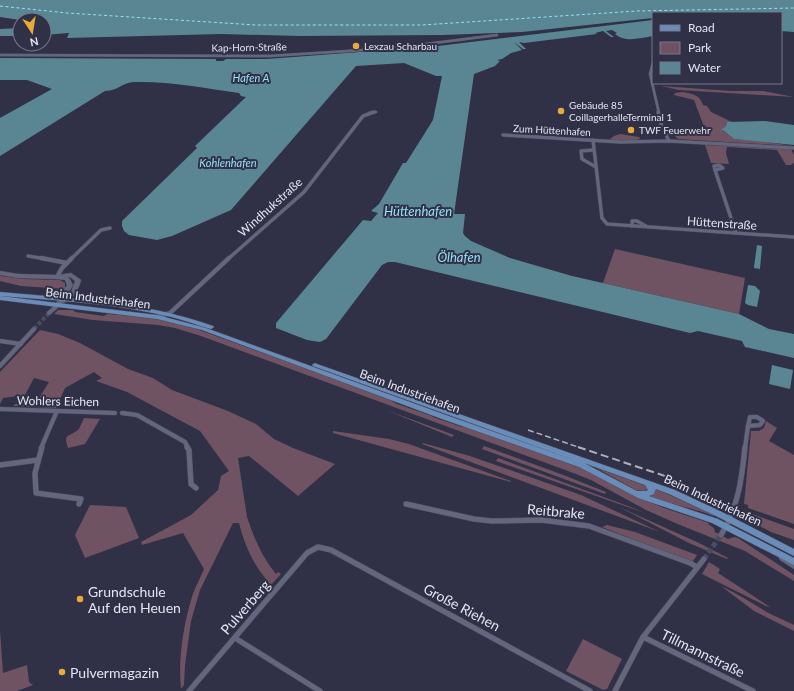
<svg xmlns="http://www.w3.org/2000/svg" width="794" height="691" font-family="Lato,sans-serif">
<style>
.green{fill:#6f5363}
.water{fill:#5a8693}
.lines{fill:none;stroke-linecap:round;stroke-linejoin:round}
.ferry{stroke:#95e1f8;stroke-width:1;stroke-dasharray:3 2.5;stroke-linecap:butt}
.street-tunnel-far1{stroke:#4b4c60;stroke-width:4;stroke-dasharray:4 2;stroke-linecap:butt}
.street-tunnel{stroke:#4b4c60;stroke-width:5;stroke-dasharray:5 2.5;stroke-linecap:butt}
.street-far3-casing{stroke:#4d4e60;stroke-width:3}
.street-far2-casing{stroke:#4d4e60;stroke-width:4}
.street-far1-casing{stroke:#4d4e60;stroke-width:5}
.street-casing{stroke:#4d4e60;stroke-width:6}
.secondary-casing{stroke:#4d4e60;stroke-width:1}
.primary-casing{stroke:#4d4e60;stroke-width:1}
.street-far3{stroke:#64667e;stroke-width:2.5}
.street-far2{stroke:#64667e;stroke-width:3}
.street-far1{stroke:#64667e;stroke-width:4}
.street{stroke:#64667e;stroke-width:5}
.secondary{fill:#64667e;fill-rule:evenodd}
.primary{fill:#698cb8;fill-rule:evenodd}
.rail-far1{stroke:#aeafbf;stroke-width:1.5;stroke-dasharray:6 3;stroke-linecap:butt}
.rail{stroke:#aeafbf;stroke-width:2;stroke-dasharray:8 4;stroke-linecap:butt}
.poi-dot{fill:#eaaa39;stroke:#303146;stroke-width:1.5}
.labels{text-anchor:middle;dominant-baseline:central;stroke-width:4;stroke-linejoin:round;paint-order:stroke}
.far-poi-label{font-size:10px;fill:#e3e5f3;stroke:#303146;text-anchor:start}
.far-street-label{font-size:10px;fill:#e3e5f3;stroke:#303146}
.far-water-label{font-size:11px;font-style:italic;fill:#95e1f8;stroke:#303146}
.street-label{font-size:12px;fill:#e3e5f3;stroke:#303146}
.water-label{font-size:13px;font-style:italic;fill:#95e1f8;stroke:#303146}
.near-street-label{font-size:14px;fill:#e3e5f3;stroke:#303146}
.near-poi-label{font-size:14px;fill:#e3e5f3;stroke:#303146;text-anchor:start}
</style>
<rect width="100%" height="100%" fill="#303146"/>
<g class="green">
<path d="M661,86L731,91H763L794,97L679,90Z"/>
<path d="M683,92C693,94 700,95 703,105L707,106L711,112L732,122H727L726,126L719,131L723,130L734,139L759,141L794,146L678,139L674,135L677,133L705,135L710,130L703,124L694,100L674,95L675,93Z"/>
<path d="M620,134L639,137L640,139L633,141L609,140L614,136Z"/>
<path d="M705,145L791,149L794,155V163L791,165H786L777,150L727,147L726,153L729,164L711,163Z"/>
<path d="M615,249L745,278L739,314L603,283Z"/>
<path d="M0,276L24,279L60,280L65,283V289L21,286L0,281Z"/>
<path d="M58,310H73L75,312L104,316L107,314L148,317L188,326L385,397L397,404L432,416L433,417L462,427L464,426L584,469L626,492L664,508L709,523L708,524L714,528L715,532L728,539L734,537L738,538L794,575V581L745,551L680,525L646,510L591,480L568,471L201,336L175,328L158,325L93,320L54,314Z"/>
<path d="M40,330L58,334L80,343L128,369L153,378L172,390L228,411L256,424L274,439L293,448L335,464L298,496L249,456L238,458L247,517C254,538 262,557 276,574L278,572L281,574L271,585C254,566 245,547 239,523H233L200,590L191,621L185,665L184,685L181,689C178,660 183,628 191,600C194,589 200,579 204,569L183,533L142,545L141,542L191,515L218,490L221,476L229,471L200,431L127,392L96,381L102,378L94,372L65,388L56,408L13,406L15,404L25,403L26,400L39,398L49,382L34,378L25,395L3,398L0,404V372Z"/>
<path d="M390,394L644,485L648,489L644,491L636,490L596,468Z"/>
<path d="M386,410L454,435L452,437Z"/>
<path d="M84,418L100,419L85,444L68,448C63,432 69,438 79,429Z"/>
<path d="M766,421L777,428L769,441L794,455V524L748,508V505L744,504L751,431H759L764,428Z"/>
<path d="M333,431L389,439L409,444L511,481V482L333,433Z"/>
<path d="M423,443L470,456L581,495L660,532L422,444Z"/>
<path d="M484,446L566,476L606,492L605,494L482,449Z"/>
<path d="M498,458L628,506L645,513L496,461Z"/>
<path d="M656,489L715,515L713,516C692,507 668,505 647,496L654,493Z"/>
<path d="M90,505L126,507L139,538L85,558L75,535Z"/>
<path d="M619,507L699,543L728,558L727,559L689,543Z"/>
<path d="M744,511L794,529V540L771,532L746,519L744,516Z"/>
<path d="M607,525L635,532L697,555L693,561L691,562L602,527Z"/>
<path d="M709,562L720,569L718,573L770,607L766,606L702,574Z"/>
<path d="M721,586C737,594 751,602 765,611C773,616 785,620 794,625V631L754,611Z"/>
<path d="M0,630L3,673L27,665L29,682L33,685L17,691H0Z"/>
<path d="M583,639L622,659L607,689L603,690L566,671Z"/>
</g>
<g class="water">
<path d="M0,0H794V32L781,31V13H653V18L522,32L443,35L300,36L221,34L67,38L69,33L44,35V27H50H44V20H20L0,17Z"/>
<path d="M653,20V36C640,38 625,43 615,34L617,33L612,30L606,31L614,37H611L603,31L595,33L597,34L524,43L519,42L526,49H523L514,42L522,50L511,53L502,59L497,60L500,61L495,66L474,74L454,214H465L463,233L465,236L471,241L510,258L572,276L739,314L769,329L794,334V358L745,347L742,341L698,331L690,333L395,262H388L382,265L326,339L320,342L307,340L276,328V323L363,220L371,221L378,213L371,211L379,204L403,163H406L433,120L442,76H436L404,63L356,66L231,210L172,236L157,240L129,235L124,231L122,226V221L197,148L195,146L246,97L241,96L239,93C205,88 168,81 134,82C123,82 118,91 105,91L0,156V118L52,89L27,80H0V58L216,59V61H223L226,59H267L360,52H389Z"/>
<path d="M20,28V36H0V29Z"/>
<path d="M765,121L794,125V145L734,139L723,130L719,131L726,126L727,122Z"/>
<path d="M757,245L762,246L760,269L754,268V267Z"/>
<path d="M748,285L755,286L760,291L757,307L748,305L745,303Z"/>
<path d="M772,365L793,370L790,389L769,384Z"/>
</g>
<g class="lines">
<path class="ferry" d="M0,6L67,13L256,25H422L637,11L794,8"/>
<path class="street-tunnel-far1" d="M34,329L49,313"/>
<path class="street-tunnel" d="M704,559L721,535"/>
<g class="street-far3-casing">
<g id="street-far3">
<path d="M0,55L270,56L395,48L497,35"/>
<path d="M653,63L650,74L659,113"/>
<path d="M369,113L376,112"/>
</g>
</g>
<g class="street-far2-casing">
<g id="street-far2">
<path d="M658,112L661,124L669,141"/>
<path d="M503,135L620,142L669,141L794,148"/>
<path d="M593,140L602,218L607,224L794,237"/>
<path d="M594,150L581,151L582,159L596,167"/>
<path d="M719,165L723,168L715,170L714,166Z"/>
<path d="M715,170L736,233"/>
<path d="M632,226V221H637L646,226"/>
<path d="M28,256L46,259"/>
<path d="M71,259L101,230L110,228"/>
<path d="M228,259L304,192L363,116L374,112"/>
</g>
</g>
<g class="street-far1-casing">
<g id="street-far1">
<path d="M41,258L67,263"/>
<path d="M57,277L62,268L72,258"/>
<path d="M49,313L58,305"/>
<path d="M157,317L170,313L229,258"/>
<path d="M0,341L21,344"/>
<path d="M0,366L34,329"/>
<path d="M0,409L115,413"/>
<path d="M122,413L137,415L185,442L188,448"/>
<path d="M750,417H757L763,421L760,425L748,426Z"/>
<path d="M41,448L57,411"/>
<path d="M745,448L748,426"/>
</g>
</g>
<g class="street-casing">
<g id="street">
<path d="M42,447L35,473L36,493L81,499L79,504"/>
<path d="M187,447L189,450L191,484L196,488"/>
<path d="M0,465L38,460"/>
<path d="M406,504L474,519L492,521L541,520L589,526L690,563L697,567"/>
<path d="M721,535C738,508 742,478 745,447"/>
<path d="M643,637L753,691"/>
<path d="M235,638L320,691"/>
<path d="M189,691L307,553L318,547L331,550L590,691"/>
<path d="M615,691L643,637L704,559"/>
</g>
</g>
<g class="secondary-casing">
<g id="secondary">
<path d="M0,271L18,274L58,275L71,273L81,280C79,289 72,302 62,303L60,306L58,307L55,305L67,285L65,280L57,279L18,278L0,275ZM66,277H70L75,281L72,290L66,297L73,285L69,278Z"/>
<path d="M783,555L794,562V569L780,560L779,558L780,556Z"/>
</g>
</g>
<g class="primary-casing">
<g id="primary">
<path d="M0,292C53,297 108,299 160,311C178,315 196,320 213,326L214,327L211,329C193,324 176,317 158,314C106,303 53,300 0,296Z"/>
<path d="M0,296L157,315L206,328L446,415L577,461L313,366L312,365L315,363L317,364L675,490L722,512L794,549V556L716,516L669,494L656,489L654,494L649,496L718,519L794,558V565L712,523L638,498L579,467L442,419L202,330L157,319L0,300ZM584,463L645,485L648,490L646,491H637Z"/>
</g>
</g>
<use href="#street-far3" class="street-far3"/>
<use href="#street-far2" class="street-far2"/>
<use href="#street-far1" class="street-far1"/>
<use href="#street" class="street"/>
<use href="#secondary" class="secondary"/>
<use href="#primary" class="primary"/>
<path class="rail-far1" d="M528,430L581,448"/>
<path class="rail" d="M578,447L668,477"/>
</g>
<g class="poi-dot">
<circle cx="356" cy="46" r="4"/>
<circle cx="561" cy="111" r="4"/>
<circle cx="631" cy="130" r="4"/>
<circle cx="80" cy="599" r="4"/>
<circle cx="62" cy="672" r="4"/>
</g>
<g class="labels">
<g class="far-poi-label">
<text x="364" y="46">Lexzau Scharbau</text>
<text x="569" y="105">Gebäude 85<tspan x="569" dy="12">CoillagerhalleTerminal 1</tspan></text>
<text x="639" y="130">TWF Feuerwehr</text>
</g>
<g class="far-street-label">
<text transform="translate(249 47) rotate(-1)">Kap-Horn-Straße</text>
<text transform="translate(552 130) rotate(3)">Zum Hüttenhafen</text>
</g>
<g class="far-water-label">
<text x="251" y="77">Hafen A</text>
<text x="228" y="162">Kohlenhafen</text>
</g>
<g class="street-label">
<text transform="translate(270 207) rotate(-42)">Windhukstraße</text>
<text transform="translate(722 223) rotate(4)">Hüttenstraße</text>
<text transform="translate(98 298) rotate(7)">Beim Industriehafen</text>
<text transform="translate(410 391) rotate(20)">Beim Industriehafen</text>
<text transform="translate(58 401) rotate(1)">Wohlers Eichen</text>
<text transform="translate(713 500) rotate(25)">Beim Industriehafen</text>
</g>
<g class="water-label">
<text x="418" y="211">Hüttenhafen</text>
<text x="459" y="257">Ölhafen</text>
</g>
<g class="near-street-label">
<text transform="translate(556 511) rotate(5)">Reitbrake</text>
<text transform="translate(245 607) rotate(-49)">Pulverberg</text>
<text transform="translate(462 607) rotate(28)">Große Riehen</text>
<text transform="translate(703 653) rotate(26)">Tillmannstraße</text>
</g>
<g class="near-poi-label">
<text x="88" y="591">Grundschule<tspan x="88" dy="16">Auf den Heuen</tspan></text>
<text x="70" y="672">Pulvermagazin</text>
</g>
</g>
<rect x="652" y="12" width="130" height="72" fill="#303146" stroke="#78798b"/>
<rect x="660" y="25" width="20" height="6" fill="#698cb8" stroke="#78798b"/>
<text x="688" y="32" font-size="12" fill="#e3e5f3">Road</text>
<rect x="660" y="42" width="20" height="12" fill="#6f5363" stroke="#78798b"/>
<text x="688" y="52" font-size="12" fill="#e3e5f3">Park</text>
<rect x="660" y="62" width="20" height="12" fill="#5a8693" stroke="#78798b"/>
<text x="688" y="72" font-size="12" fill="#e3e5f3">Water</text>
<g transform="translate(32 32) rotate(168)"><circle r="19" fill="#303146" stroke="#78798b"/>
<path d="M0-3L7 15L0 10L-7 15Z" fill="#eaaa39"/>
<text y="-6" font-size="11" font-weight="bold" text-anchor="middle" fill="#e3e5f3">N</text>
</g>
</svg>
